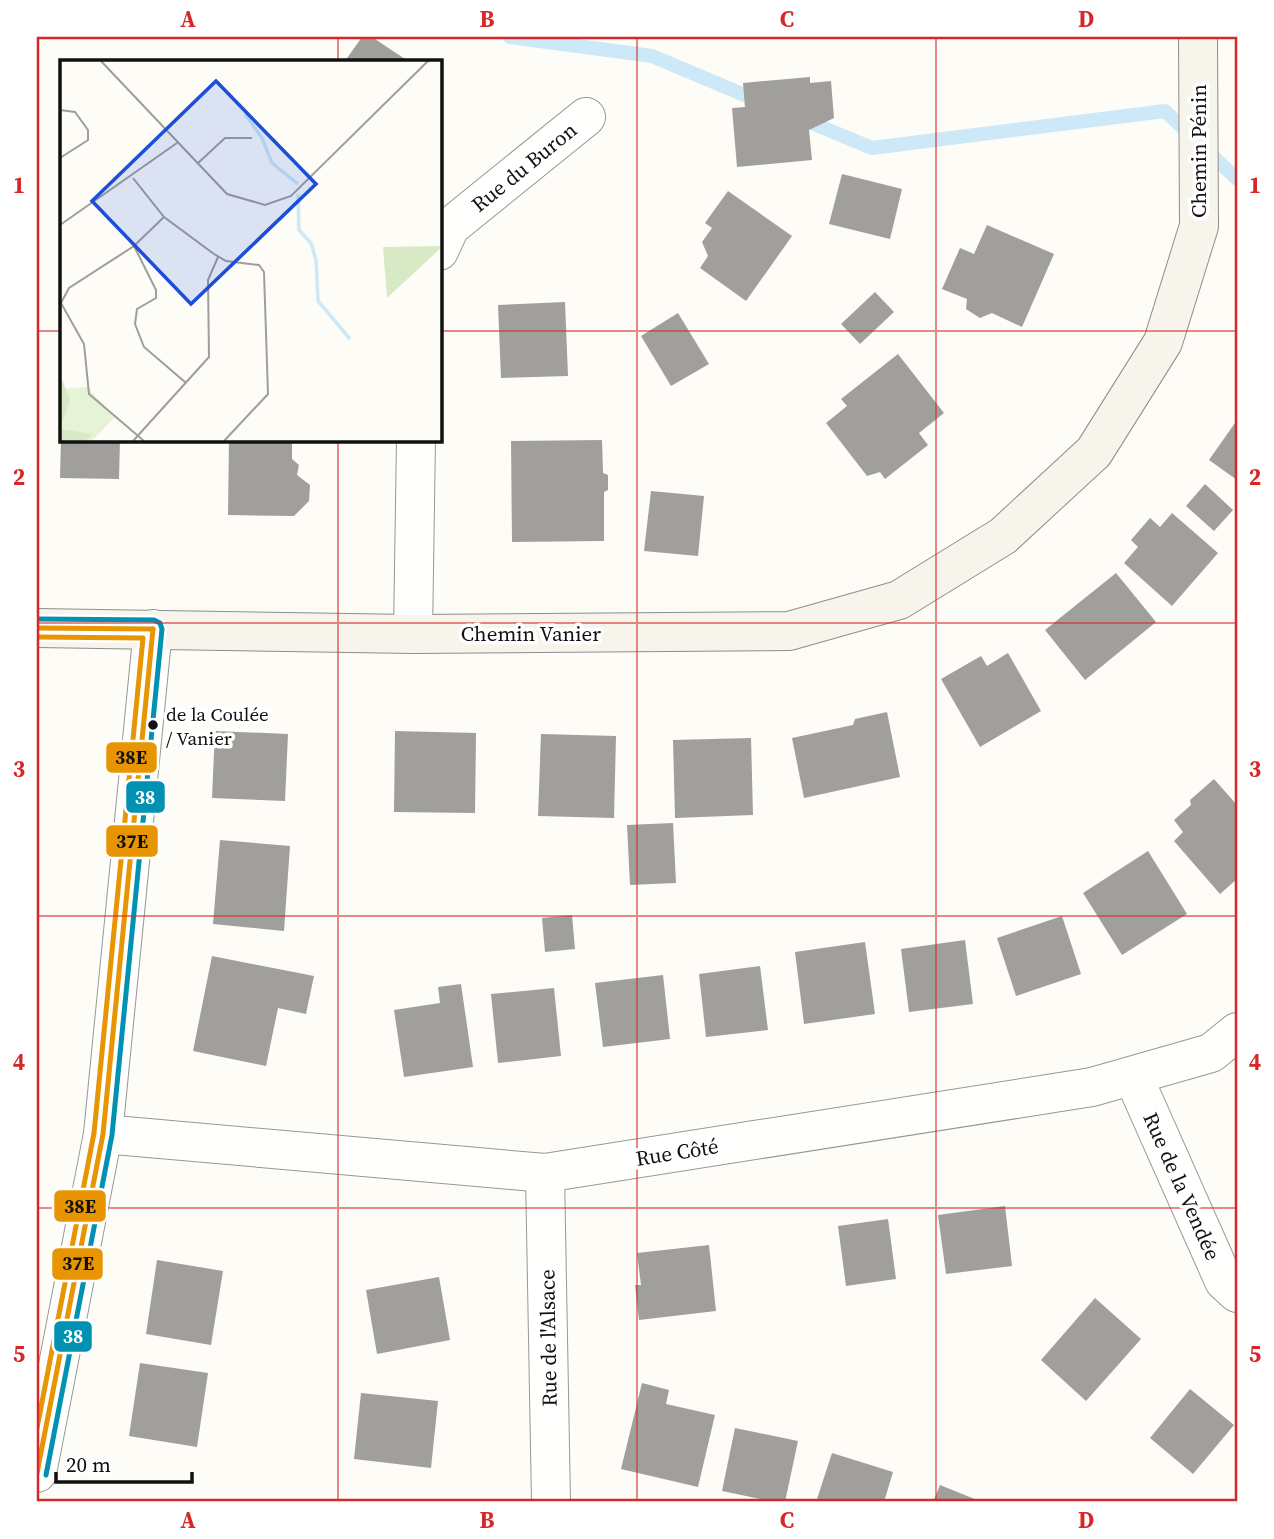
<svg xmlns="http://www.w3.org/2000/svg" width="1274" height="1539" font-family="'Source Serif 4',serif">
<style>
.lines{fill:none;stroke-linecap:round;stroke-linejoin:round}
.stream{stroke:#cde8f7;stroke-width:14}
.building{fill:#a19f9c}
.street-casing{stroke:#979795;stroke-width:40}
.secondary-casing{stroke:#8e8d8b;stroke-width:40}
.street{stroke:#fffffe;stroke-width:38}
.secondary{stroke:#f6f4eb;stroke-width:38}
.bus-1-casing{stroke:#fff;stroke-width:10}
.bus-2-casing{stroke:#fff;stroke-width:10}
.bus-3-casing{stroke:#fff;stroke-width:10}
.bus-1{stroke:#e79502;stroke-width:5}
.bus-2{stroke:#e79502;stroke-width:5}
.bus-3{stroke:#0091b3;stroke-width:5}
.grid{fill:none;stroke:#d62828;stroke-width:2;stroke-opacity:0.55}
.bus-dot{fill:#111;stroke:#fff;stroke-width:2.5}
.labels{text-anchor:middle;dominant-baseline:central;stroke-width:7;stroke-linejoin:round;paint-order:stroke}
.bus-label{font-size:19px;fill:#111;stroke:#fff;text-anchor:start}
.street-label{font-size:21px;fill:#111;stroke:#fff}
.inset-river{fill:none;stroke:#cde8f7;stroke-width:3.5}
.inset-road{fill:none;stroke:#9f9e9b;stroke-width:2}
.view{fill:#1d4ed8;fill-opacity:0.15;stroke:#1d4ed8;stroke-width:3.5}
.inset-edge{fill:none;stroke:#111;stroke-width:3.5}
.line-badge{stroke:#fff;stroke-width:2.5}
.badge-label{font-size:19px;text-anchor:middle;font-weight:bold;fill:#fff}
.pale-badge-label{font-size:19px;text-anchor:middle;font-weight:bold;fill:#111}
.neatline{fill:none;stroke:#d62828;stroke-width:2.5}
.grid-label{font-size:23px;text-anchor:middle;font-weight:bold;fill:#d62828}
</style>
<rect width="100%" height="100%" fill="#fdfcf7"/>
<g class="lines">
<g class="stream">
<path d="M510,37L652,56L761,102"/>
<path d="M802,119L872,148L1165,111L1237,179"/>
</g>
</g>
<g class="building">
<path d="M362,37H372L408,61H345Z"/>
<path d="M810,77V83L831,81L834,118L809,130L812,160L737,167L732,108L745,107L743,83Z"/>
<path d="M842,174L902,189L890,239L829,224Z"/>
<path d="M728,191L792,236L746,301L700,268L708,256L702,242L712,228L705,223Z"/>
<path d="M987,225L1054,254L1022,327L992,313L980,318L966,309L967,299L942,289L960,248L974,254Z"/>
<path d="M875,292L894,312L860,344L841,324Z"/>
<path d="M565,302L568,376L501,378L498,305Z"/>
<path d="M678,313L709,364L671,386L641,336Z"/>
<path d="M898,354L944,413L919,433L928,445L885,479L880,472L867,476L826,423L847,406L841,399Z"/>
<path d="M1237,420V480L1209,460Z"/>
<path d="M61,439H120L119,479L60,478Z"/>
<path d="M229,439H292V459L299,465L297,475L310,485L309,501L294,516L228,515Z"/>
<path d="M602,440L603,473L608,475V490L604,492V541L512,542L511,441Z"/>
<path d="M1205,484L1233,510L1214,531L1186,506Z"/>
<path d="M651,491L704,496L698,556L644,551Z"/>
<path d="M1172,513L1218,553L1172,606L1124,563L1138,547L1131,540L1150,518L1160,527Z"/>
<path d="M1116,573L1156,622L1085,680L1045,630Z"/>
<path d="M1008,653L1041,711L980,747L941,679L981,656L987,666Z"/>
<path d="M887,712L900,777L804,798L792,738L853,725L855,719Z"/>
<path d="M215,731L288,734L285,801L212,798Z"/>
<path d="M395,731L476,733L475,813L394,812Z"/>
<path d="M541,734L616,736L614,818L538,816Z"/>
<path d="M751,738L753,815L675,818L673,740Z"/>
<path d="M1214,779L1237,805V879L1220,894L1174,841L1183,832L1174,820L1191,805L1190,800Z"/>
<path d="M673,823L676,883L630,885L627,825Z"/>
<path d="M220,840L290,846L284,931L213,924Z"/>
<path d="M1148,851L1187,914L1122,955L1083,893Z"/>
<path d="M572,915L575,949L545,952L542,918Z"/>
<path d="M1062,916L1081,974L1016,996L997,938Z"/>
<path d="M965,940L973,1004L909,1012L901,949Z"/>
<path d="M865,942L875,1014L804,1024L795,952Z"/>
<path d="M212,956L314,976L306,1014L278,1008L266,1066L193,1051Z"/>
<path d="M760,966L768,1030L706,1037L699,974Z"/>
<path d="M663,975L670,1039L603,1047L595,983Z"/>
<path d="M461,984L473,1067L404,1077L394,1010L440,1003L438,987Z"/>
<path d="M554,988L561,1056L498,1063L491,994Z"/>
<path d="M1005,1206L1012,1266L946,1274L938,1215Z"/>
<path d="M888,1219L896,1279L846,1286L838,1226Z"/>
<path d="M709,1245L716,1311L639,1320L635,1285H641L637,1253Z"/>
<path d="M157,1260L223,1271L211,1345L146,1334Z"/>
<path d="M439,1277L450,1340L377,1354L366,1290Z"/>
<path d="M1095,1298L1141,1339L1086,1401L1041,1360Z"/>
<path d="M140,1363L208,1373L197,1447L129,1436Z"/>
<path d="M642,1383L669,1390L666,1404L715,1415L698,1487L621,1469Z"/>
<path d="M1190,1389L1234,1425L1193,1474L1150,1438Z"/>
<path d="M361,1393L438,1401L431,1468L354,1459Z"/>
<path d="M735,1428L798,1441L785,1502H775L722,1491Z"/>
<path d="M832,1453L893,1472L884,1502H816Z"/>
<path d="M940,1485L982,1502H933Z"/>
</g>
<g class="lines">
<g class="street-casing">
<g id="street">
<path d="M439,251L450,227L586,117"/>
<path d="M413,634L416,439"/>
<path d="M1133,1076L1224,1281L1237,1293"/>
<path d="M103,1134L545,1173L1092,1087L1211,1053L1237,1032"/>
<path d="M545,1173L551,1502"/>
<path d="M37,1473L103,1134L153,629"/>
</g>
</g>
<g class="secondary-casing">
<path id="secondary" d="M37,628L413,634L789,631L899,600L1003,536L1094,452L1163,342L1199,226L1198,37"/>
</g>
<use href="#street" class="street"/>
<use href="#secondary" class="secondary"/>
<g class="bus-1-casing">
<g id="bus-1">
<path d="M37,628L153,629"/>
<path d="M37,1473L103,1134L153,629"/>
</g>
</g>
<g class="bus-2-casing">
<path id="bus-2" d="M37,1428L94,1133L143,638L37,637"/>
</g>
<g class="bus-3-casing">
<path id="bus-3" d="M37,619L154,620L160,623L162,629L112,1135L46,1475"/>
</g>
<use href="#bus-1" class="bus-1"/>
<use href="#bus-2" class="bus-2"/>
<use href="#bus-3" class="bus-3"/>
</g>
<path class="grid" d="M338,37V61M637,37V1502M936,37V1502M37,331H61M439,331H1237M338,439V1502M37,623H1237M37,916H1237M37,1208H1237"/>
<circle class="bus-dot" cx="153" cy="725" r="6"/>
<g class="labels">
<g class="bus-label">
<text x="166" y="714">de la Coulée<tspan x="166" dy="24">/ Vanier</tspan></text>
</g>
<g class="street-label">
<text transform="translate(1198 151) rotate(-90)">Chemin Pénin</text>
<text transform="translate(524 167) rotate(-39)">Rue du Buron</text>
<text x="531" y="633">Chemin Vanier</text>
<text transform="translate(677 1152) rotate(-9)">Rue Côté</text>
<text transform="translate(1182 1186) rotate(66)">Rue de la Vendée</text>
<text transform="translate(548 1338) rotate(-91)">Rue de l'Alsace</text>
</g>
</g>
<g transform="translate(60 60)">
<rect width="382" height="382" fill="#fdfcf7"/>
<path d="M27,327L55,357L32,381H0V329Z" fill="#e7f3d7"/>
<path d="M381,186V188L327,238L323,187ZM0,314L10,340L0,369L33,374L26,381H0Z" fill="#d8eac5"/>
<path class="inset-river" d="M185,54L202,78L212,103L238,124M238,134L239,170L251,183L256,200L258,241L290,279"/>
<path class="inset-road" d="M40,0L167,134L205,145L231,136L369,0M0,50L15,52L28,70V80L0,98M137,104L165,78H192M73,118L104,157L154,194L166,201L199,205L204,212L208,334L164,381M0,165L117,83M74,186L96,230V238L77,249L75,264L84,287L125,322M73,381L149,297L148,220L158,197M84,381L29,334L24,284L1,243L9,228L74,186L104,157"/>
<path class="view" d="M156,21L256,124L131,244L32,141Z"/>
<rect width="382" height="382" class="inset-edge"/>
</g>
<g class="line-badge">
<rect x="105" y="741" width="53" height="33" rx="7" fill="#e79502"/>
<rect x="125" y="780" width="41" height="34" rx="7" fill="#0091b3"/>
<rect x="105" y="824" width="54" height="34" rx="7" fill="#e79502"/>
<rect x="53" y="1189" width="54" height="34" rx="7" fill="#e79502"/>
<rect x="51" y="1247" width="53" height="34" rx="7" fill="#e79502"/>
<rect x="53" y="1320" width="40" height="33" rx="7" fill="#0091b3"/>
</g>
<g class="badge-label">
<text x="145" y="804">38</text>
<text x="73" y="1343">38</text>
</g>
<g class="pale-badge-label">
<text x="131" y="764">38E</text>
<text x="132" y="848">37E</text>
<text x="80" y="1213">38E</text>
<text x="78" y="1270">37E</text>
</g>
<rect width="1274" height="1539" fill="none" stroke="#ffffff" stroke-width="77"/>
<path d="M56 1472v10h136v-10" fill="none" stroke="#111111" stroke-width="3.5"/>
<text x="66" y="1472" font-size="21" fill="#111111" stroke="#ffffff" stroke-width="5" paint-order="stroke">20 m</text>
<rect x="38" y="38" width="1198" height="1462" class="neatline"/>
<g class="grid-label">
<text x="188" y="27">A</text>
<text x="487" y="27">B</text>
<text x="787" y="27">C</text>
<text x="1086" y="27">D</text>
<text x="19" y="193">1</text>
<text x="1255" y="193">1</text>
<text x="19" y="485">2</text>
<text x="1255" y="485">2</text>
<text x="19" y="777">3</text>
<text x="1255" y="777">3</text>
<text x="19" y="1070">4</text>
<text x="1255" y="1070">4</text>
<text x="19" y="1362">5</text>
<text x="1255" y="1362">5</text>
<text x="188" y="1528">A</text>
<text x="487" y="1528">B</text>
<text x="787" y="1528">C</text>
<text x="1086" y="1528">D</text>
</g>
</svg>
